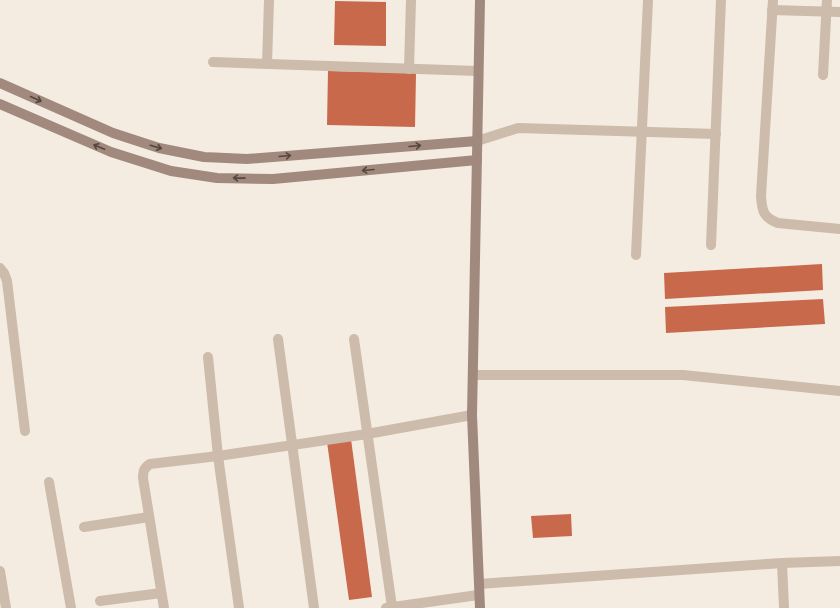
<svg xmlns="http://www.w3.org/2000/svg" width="840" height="608" font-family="'Golos Text',sans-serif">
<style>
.building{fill:#c8694b}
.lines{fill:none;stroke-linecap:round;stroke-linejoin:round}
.street{stroke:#cdbbac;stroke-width:10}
.secondary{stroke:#a18a7d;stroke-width:10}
.oneway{stroke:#544640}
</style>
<rect width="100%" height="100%" fill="#f4ebe1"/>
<g class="building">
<path d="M335,1L386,2V46L334,45Z"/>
<path d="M328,71L416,73L415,127L327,125Z"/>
<path d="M822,264L823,290L665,299L664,273Z"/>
<path d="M823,299L825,324L666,333L665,307Z"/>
<path d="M351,439L372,597L349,600L327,442Z"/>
<path d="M571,514L572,536L533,538L531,516Z"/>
</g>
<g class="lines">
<g class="street">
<path d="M773,0L761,196C762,211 763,217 778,223L840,229"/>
<path d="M772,10L840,12"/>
<path d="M213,62L478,71"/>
<path d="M267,64L269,0"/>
<path d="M409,69L411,0"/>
<path d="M823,75L827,0"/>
<path d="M477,141L518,128L716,134"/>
<path d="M711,245L721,0"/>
<path d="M636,255L648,0"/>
<path d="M0,268L4,273L7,281L25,431"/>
<path d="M278,339L314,608"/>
<path d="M354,339L392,607"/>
<path d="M208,357L218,456L239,608"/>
<path d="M473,375H683L840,391"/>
<path d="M49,482L71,608"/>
<path d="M84,527L149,517"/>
<path d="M782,563L784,608"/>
<path d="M0,571L6,608"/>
<path d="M479,584L782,563L840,561"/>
<path d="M100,601L161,593"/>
<path d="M164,608L143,478C143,471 144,468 150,464L218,456L367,434L472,415"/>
<path d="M386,608L478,595"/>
</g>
<g class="secondary">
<path d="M0,83L113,133L159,148L204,157L247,159L477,141"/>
<path d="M0,104L111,152L171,171L217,178L273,179L477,160"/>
<path d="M480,608L472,415L480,0"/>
</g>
</g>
<defs><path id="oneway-shaft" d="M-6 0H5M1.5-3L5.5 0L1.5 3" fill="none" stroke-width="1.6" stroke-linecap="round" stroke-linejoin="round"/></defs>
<g class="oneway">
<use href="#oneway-shaft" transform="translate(36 99) rotate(24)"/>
<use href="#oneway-shaft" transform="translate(415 146) rotate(-5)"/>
<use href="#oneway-shaft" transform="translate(99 147) rotate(-157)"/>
<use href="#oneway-shaft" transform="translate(156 147) rotate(16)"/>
<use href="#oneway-shaft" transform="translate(285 156) rotate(-5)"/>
<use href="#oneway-shaft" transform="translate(368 170) rotate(175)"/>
<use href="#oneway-shaft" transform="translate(239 178) rotate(-179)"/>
</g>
</svg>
